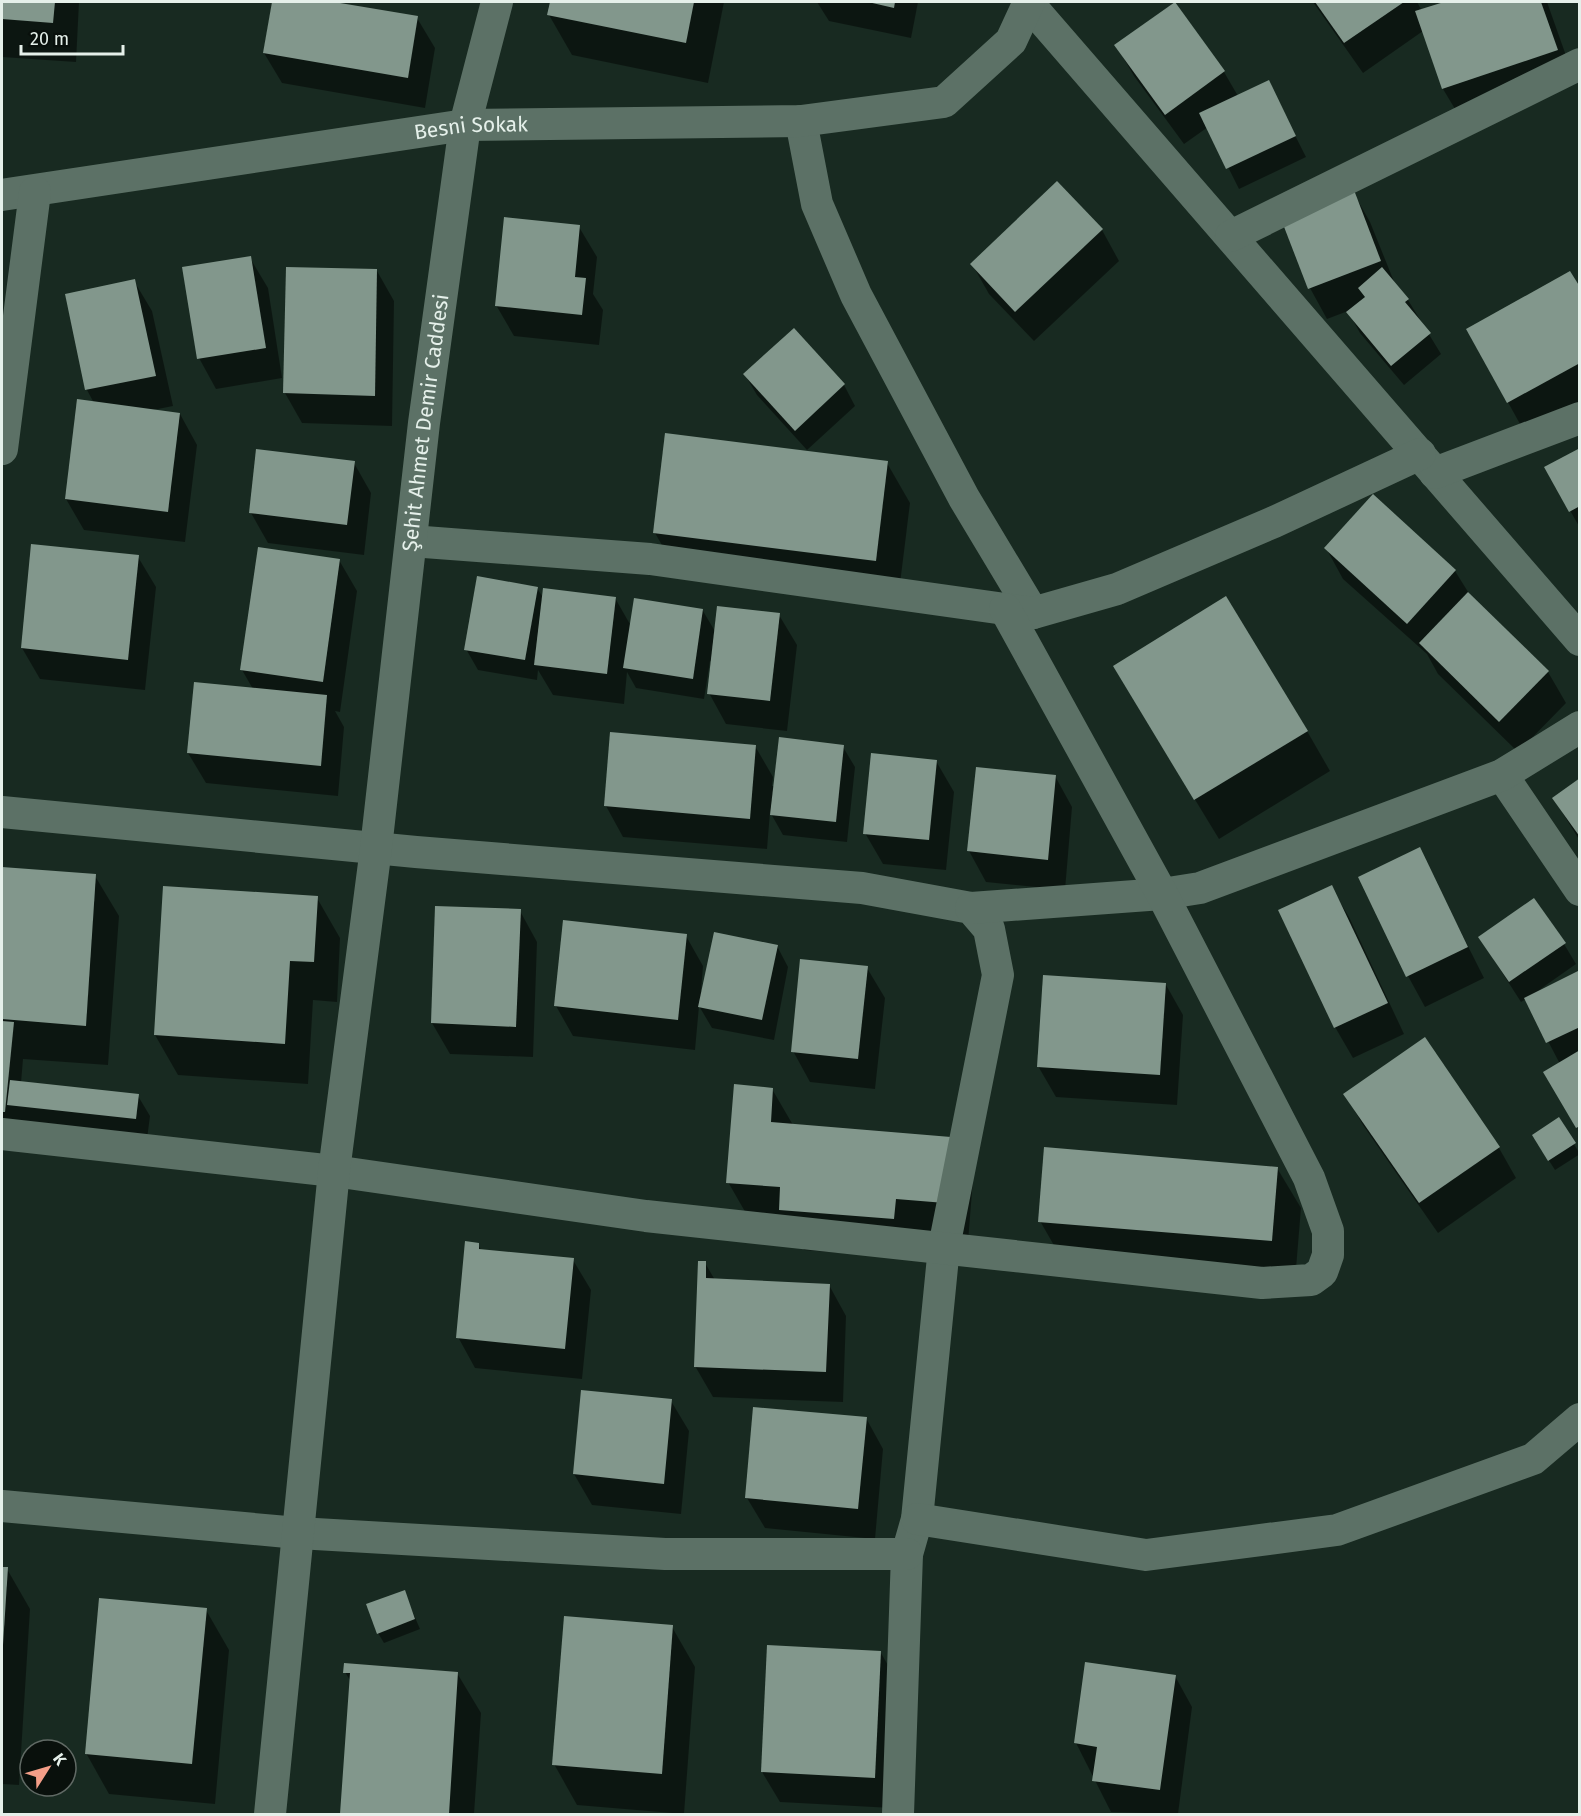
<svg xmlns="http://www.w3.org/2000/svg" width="1581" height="1816" font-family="'Fira Sans',sans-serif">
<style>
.shadow{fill:#0007}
.building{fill:#82978c}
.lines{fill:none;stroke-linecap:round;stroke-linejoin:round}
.street{stroke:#5c7166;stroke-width:32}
.labels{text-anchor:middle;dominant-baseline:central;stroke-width:6;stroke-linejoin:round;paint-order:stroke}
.street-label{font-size:21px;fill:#e5f0ea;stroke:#09100c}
</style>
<rect width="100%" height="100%" fill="#182a21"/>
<g class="shadow">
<path d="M2,2H79L76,62L2,57Z"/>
<path d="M274,2H326L417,18L435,48L425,108L282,83L264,53Z"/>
<path d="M552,2H724L708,83L572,55L549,15Z"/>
<path d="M817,2H918L911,38L829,21Z"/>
<path d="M1313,2H1417L1422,11L1449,2H1547L1575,81L1461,119L1443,89L1423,31L1363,73Z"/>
<path d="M1174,3L1224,72L1238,96L1268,82L1306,157L1239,189L1208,127L1184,144L1134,76L1116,45Z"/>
<path d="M1353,192L1370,222L1395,284L1408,300L1441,354L1404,385L1360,333L1348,311L1327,319L1310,288L1283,220Z"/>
<path d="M579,227L597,257L593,294L603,310L599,345L514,336L496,305Z"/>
<path d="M1102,230L1119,261L1034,341L989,294L972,264Z"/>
<path d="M250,258L268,288L282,378L216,389L199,358Z"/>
<path d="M377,271L394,301L392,426L302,423L285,393Z"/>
<path d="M134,281L152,311L173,406L153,410L180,414L197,445L185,542L84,530L66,499L94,403L87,390L66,295Z"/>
<path d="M1580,289V403L1525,433L1468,330Z"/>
<path d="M794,330L844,385L855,406L807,450L757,395L745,375Z"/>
<path d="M1580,449V528L1546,468Z"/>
<path d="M354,463L371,493L364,555L268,543L251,513Z"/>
<path d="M887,463L910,503L898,600L678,573L655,533Z"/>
<path d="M1326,548L1455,571L1470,595L1548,672L1566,703L1518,752L1438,674L1427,654L1343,579Z"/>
<path d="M138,557L156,587L145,690L40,679L22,648Z"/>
<path d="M339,560L357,591L340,712L335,711L344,727L338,796L206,783L188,753L253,689L242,670Z"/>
<path d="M537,588L544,599L615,598L631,626L703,611L716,633L779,615L797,645L787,731L726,724L709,693L712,662L710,661L704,699L636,688L627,672L624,704L553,695L538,670L537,680L478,670L466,649Z"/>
<path d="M1138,706L1307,731L1330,771L1219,839Z"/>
<path d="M755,746L773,777L772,786H775L843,747L855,767L847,842L783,835L770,812L767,849L623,837L606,806Z"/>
<path d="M936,761L954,792L946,870L883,864L865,833Z"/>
<path d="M1055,776L1072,807L1065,890L986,882L969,851Z"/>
<path d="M1580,780V841L1554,799Z"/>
<path d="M1419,849L1484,978L1425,1007L1408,976Z"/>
<path d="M2,868L95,876L119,916L108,1065L23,1059L21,1083L138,1096L150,1116L147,1139L2,1130Z"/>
<path d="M1331,887L1349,917L1404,1034L1353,1058L1335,1027Z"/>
<path d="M164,888L317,898L340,938L337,1002L313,1000L308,1084L178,1075L155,1035Z"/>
<path d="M520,911L537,942L533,1057L450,1054L432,1023Z"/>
<path d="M686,936L703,966L701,991L703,992L777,946L788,967L774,1040L712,1028L699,1006L695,1050L573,1036L556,1006Z"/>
<path d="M1480,938L1564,944L1576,964L1539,990L1580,972V1131L1545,1072L1560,1064L1526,999L1521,1002Z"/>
<path d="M867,968L885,998L875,1089L810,1082L793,1051Z"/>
<path d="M1166,985L1183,1015L1177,1105L1056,1097L1038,1066Z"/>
<path d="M1424,1039L1499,1148L1516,1178L1438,1233L1363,1125L1345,1094Z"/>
<path d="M772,1089L793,1125L973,1179L968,1242L917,1259L804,1250L790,1226L751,1222L728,1182Z"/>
<path d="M1558,1119L1580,1154L1555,1170L1539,1145Z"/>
<path d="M1277,1168L1301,1208L1295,1281L1063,1261L1040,1221Z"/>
<path d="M478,1244L481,1250L573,1260L591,1290L582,1379L475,1368L458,1337Z"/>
<path d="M705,1263L715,1280L829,1285L846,1316L843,1402L713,1397L695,1366Z"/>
<path d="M671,1401L689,1431L681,1514L592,1505L574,1474Z"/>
<path d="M866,1418L883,1449L875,1539L765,1528L747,1498Z"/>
<path d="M2,1568L7,1569L30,1609L19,1785L2,1784Z"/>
<path d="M404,1592L420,1629L384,1643L378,1633Z"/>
<path d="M206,1610L229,1650L215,1804L109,1794L86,1753Z"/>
<path d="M672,1627L695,1667L684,1814L577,1805L554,1764Z"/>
<path d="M881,1653L898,1683L892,1808L780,1802L762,1772Z"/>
<path d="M345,1672L457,1673L481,1713L474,1814H342L351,1682Z"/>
<path d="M1175,1676L1192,1707L1178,1814L1111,1812L1076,1743Z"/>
</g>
<g class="building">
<path d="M2,2H55L53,23L2,19Z"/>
<path d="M272,2H334L418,16L408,78L263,53Z"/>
<path d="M550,2H694L686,43L547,15Z"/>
<path d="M868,2H895L894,8Z"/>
<path d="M1175,2L1225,71L1165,115L1114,45Z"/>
<path d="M1315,2H1404L1344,43Z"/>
<path d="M1444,2H1541L1558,50L1442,89L1415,11Z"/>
<path d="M1269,80L1296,136L1226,169L1199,113Z"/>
<path d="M1057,181L1103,229L1015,312L970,264Z"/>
<path d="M1354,190L1381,261L1308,289L1281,219Z"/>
<path d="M504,217L580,225L575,277L586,278L582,315L495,306Z"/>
<path d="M251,256L266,348L197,359L182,267Z"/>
<path d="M286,267L377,269L375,396L283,393Z"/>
<path d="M1382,267L1409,299L1405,302L1431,333L1391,366L1346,312L1365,297L1358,288Z"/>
<path d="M1570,271L1580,287V363L1507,403L1466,329Z"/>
<path d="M135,279L156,376L85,390L65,294Z"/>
<path d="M794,328L845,384L795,431L743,374Z"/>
<path d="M77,399L180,413L168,512L65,499Z"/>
<path d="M665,433L888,461L876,561L653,533Z"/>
<path d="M1580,448V506L1569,512L1544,467Z"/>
<path d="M256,449L355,461L347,525L249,513Z"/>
<path d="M1373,494L1456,570L1407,624L1324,548Z"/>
<path d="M31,544L139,555L128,660L21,648Z"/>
<path d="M258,547L340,559L323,682L240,670Z"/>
<path d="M477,576L538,587L525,660L464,650Z"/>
<path d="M543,588L616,597L607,674L534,665Z"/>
<path d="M1468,592L1549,671L1499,722L1419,643Z"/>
<path d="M1226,596L1308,731L1194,800L1113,666Z"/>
<path d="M634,598L703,609L693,679L623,668Z"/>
<path d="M717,606L780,613L770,701L707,694Z"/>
<path d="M194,682L327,695L321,766L187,753Z"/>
<path d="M610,732L756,745L750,819L604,806Z"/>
<path d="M779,737L844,745L836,822L770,815Z"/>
<path d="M871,753L937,760L929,840L863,834Z"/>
<path d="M976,767L1056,775L1048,860L967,851Z"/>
<path d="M1580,778V837L1552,798Z"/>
<path d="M1420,847L1468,947L1406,977L1358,877Z"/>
<path d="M2,867L96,874L86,1026L2,1019Z"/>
<path d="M1332,885L1388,1003L1334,1028L1278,910Z"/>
<path d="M163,886L318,896L314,962L290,961L285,1044L154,1035Z"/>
<path d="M1534,898L1566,943L1509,982L1478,937Z"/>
<path d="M435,906L521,909L516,1027L431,1023Z"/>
<path d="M563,920L687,934L678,1020L554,1006Z"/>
<path d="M714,932L778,945L762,1020L698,1007Z"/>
<path d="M800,959L868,966L858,1059L791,1052Z"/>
<path d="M1580,970V1027L1546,1043L1524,998Z"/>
<path d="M1043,975L1166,983L1160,1075L1037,1067Z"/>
<path d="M2,1021L14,1022L5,1112H2Z"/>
<path d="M1425,1037L1500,1147L1419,1203L1343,1094Z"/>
<path d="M1580,1050V1126L1576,1128L1543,1072Z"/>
<path d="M10,1080L139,1094L136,1119L7,1105Z"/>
<path d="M734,1084L773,1088L771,1122L951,1137L945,1203L896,1199L894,1219L779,1210L780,1187L726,1183Z"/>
<path d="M1559,1117L1576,1143L1548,1161L1532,1135Z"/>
<path d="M1044,1147L1278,1167L1272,1241L1038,1222Z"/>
<path d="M465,1241L479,1243V1249L574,1258L565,1349L456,1338Z"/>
<path d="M698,1261H706V1278L830,1284L826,1372L694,1367Z"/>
<path d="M581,1390L672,1399L664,1484L573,1474Z"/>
<path d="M753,1407L867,1417L858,1509L745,1498Z"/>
<path d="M2,1567H8L3,1645H2Z"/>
<path d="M405,1590L415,1619L377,1634L366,1604Z"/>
<path d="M99,1598L207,1608L192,1764L85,1754Z"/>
<path d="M564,1616L673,1625L662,1774L552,1765Z"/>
<path d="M767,1645L881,1651L875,1778L761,1772Z"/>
<path d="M1085,1662L1176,1675L1160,1790L1092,1781L1097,1747L1074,1743Z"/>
<path d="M344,1663L458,1672L449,1814H340L350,1673H343Z"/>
</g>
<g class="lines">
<g class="street">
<path d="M1031,2L1028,3L1580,640"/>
<path d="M801,121L817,204L856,295L964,498L1033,613"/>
<path id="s1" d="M2,195L465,125L801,121L944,102L1011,41L1029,2"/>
<path d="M1231,236L1580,64"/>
<path d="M2,449L35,192"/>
<path d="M1435,473L1580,418"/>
<path d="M411,541L650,559L1033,613L1117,589L1274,522L1420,454"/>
<path d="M1502,775L1580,890"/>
<path d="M2,812L416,852L862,888L971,908L989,929L998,975L944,1247L917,1519L907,1554L898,1814"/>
<path d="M971,908L1162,894L1200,888L1502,775L1580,727"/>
<path d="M2,1134L334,1171L646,1216L1262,1283L1311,1280L1322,1272L1328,1255V1231L1309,1178L1162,894L1005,609"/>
<path d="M2,1506L298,1533L665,1554H907"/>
<path d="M917,1519L1146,1555L1337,1530L1533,1459L1580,1419"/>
<path id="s2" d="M270,1814L334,1171L376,848L424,423L465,125L497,2"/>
</g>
</g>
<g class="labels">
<g class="street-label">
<text stroke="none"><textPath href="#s1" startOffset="474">Besni Sokak</textPath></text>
<text stroke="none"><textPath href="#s2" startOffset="1400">Şehit Ahmet Demir Caddesi</textPath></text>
</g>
</g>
<rect width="1581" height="1816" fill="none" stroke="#e5f0ea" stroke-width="6"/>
<g transform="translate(48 1768) rotate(53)"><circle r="28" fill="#09100c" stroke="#616a65" stroke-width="1.5"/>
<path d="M0-4.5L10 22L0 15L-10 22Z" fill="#f49e88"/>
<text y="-9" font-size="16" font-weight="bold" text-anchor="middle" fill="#e5f0ea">K</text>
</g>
<path d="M21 45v9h102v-9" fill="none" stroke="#e5f0ea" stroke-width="3"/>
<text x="30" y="45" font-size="18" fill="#e5f0ea" stroke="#09100c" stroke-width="4.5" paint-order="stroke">20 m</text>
</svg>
